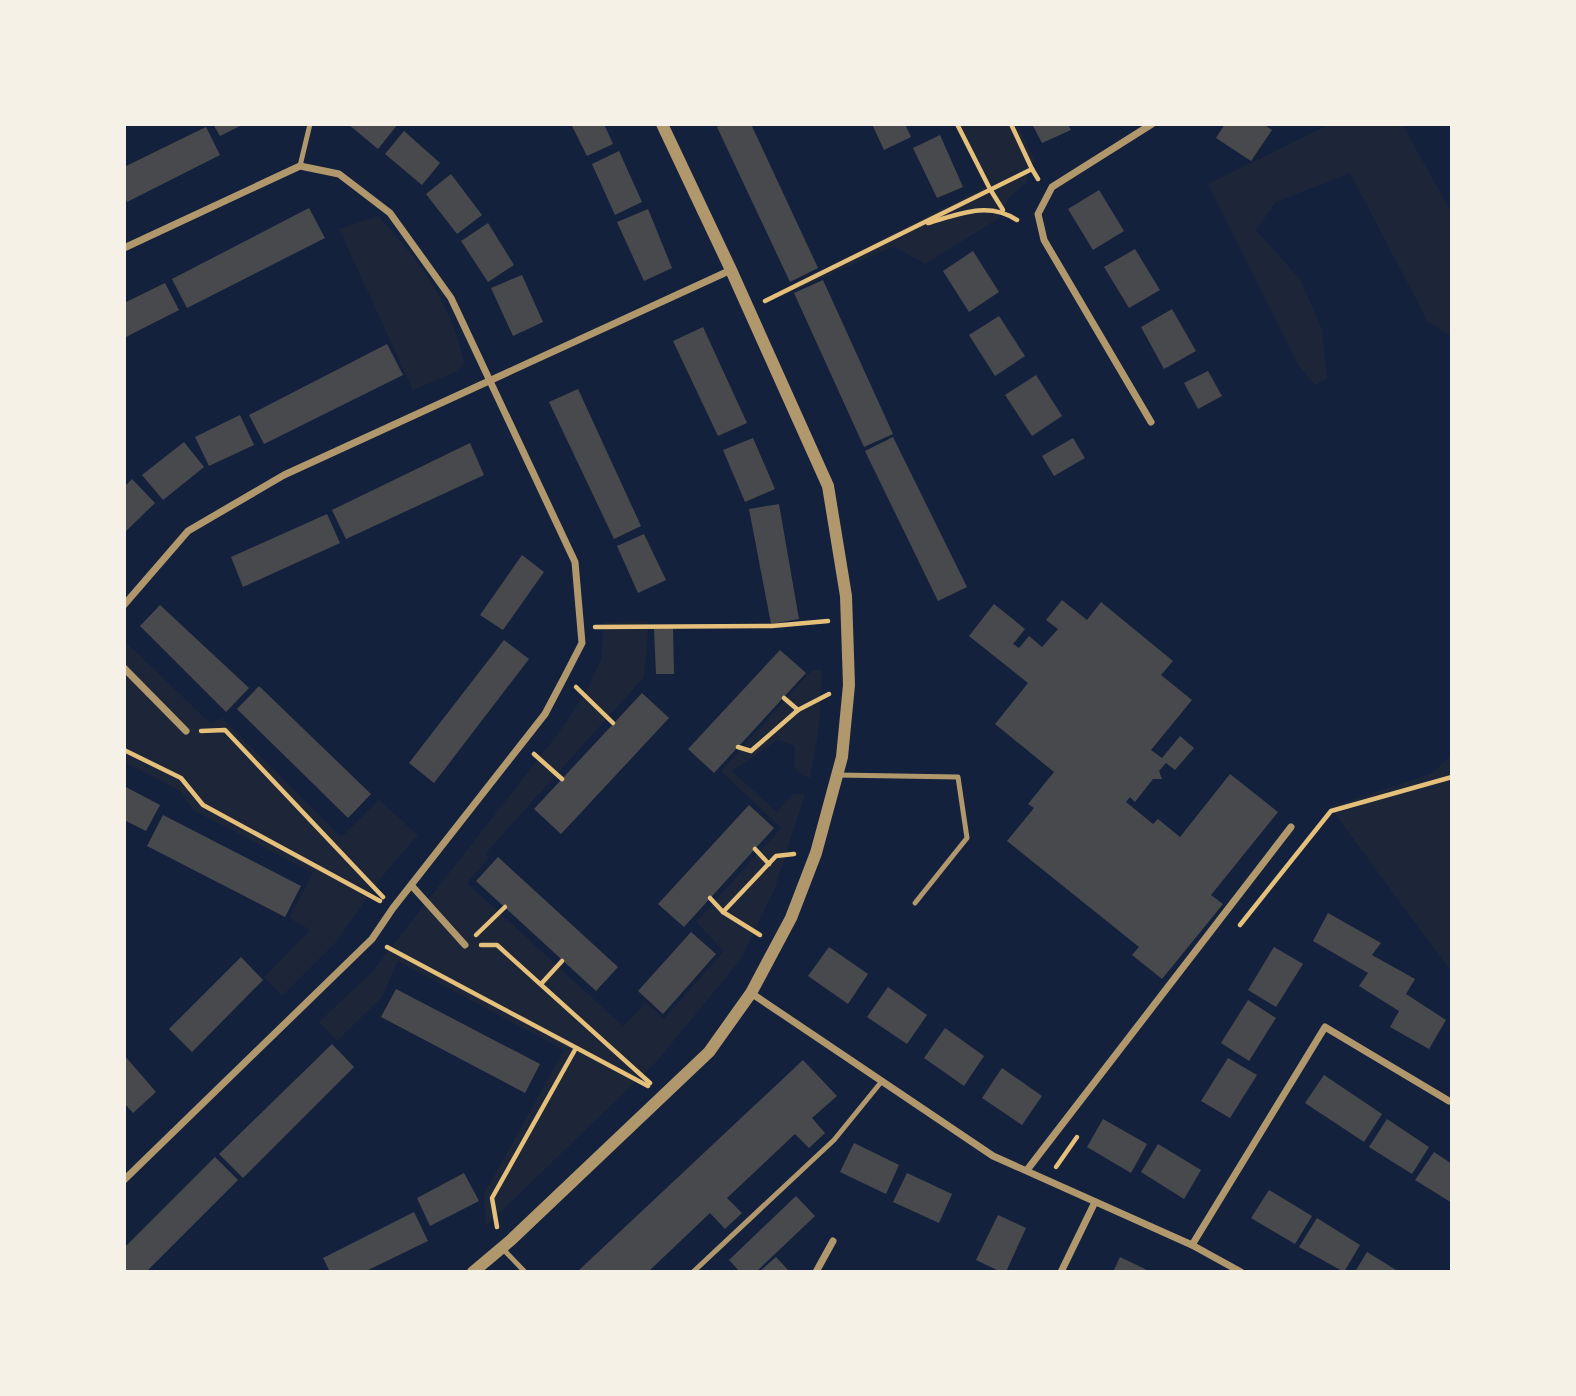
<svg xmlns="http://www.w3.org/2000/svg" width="1576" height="1396" font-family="'Fira Sans Condensed',sans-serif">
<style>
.green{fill:#1d2539}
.building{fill:#48494c}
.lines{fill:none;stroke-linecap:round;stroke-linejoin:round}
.path{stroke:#e5c07b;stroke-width:4.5}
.service{stroke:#b1986c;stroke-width:5}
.minor{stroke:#b1986c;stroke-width:7}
.tertiary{stroke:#b1986c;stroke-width:12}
</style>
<rect width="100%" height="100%" fill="#14213d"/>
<g class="green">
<path d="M955,124H1017L1035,161L1027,175V182L1009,198L999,218L925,264L894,246L775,299L773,294L985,187Z"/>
<path d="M1330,124H1402L1452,213V337L1428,322L1350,173L1276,202L1256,230L1300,279L1322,329L1327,379L1315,385L1299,366L1208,184Z"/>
<path d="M378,216C417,257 453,306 464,363L458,371L413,390L339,229Z"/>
<path d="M649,621L644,677L485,854L489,858L467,883L623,1026L646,1003L664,1019L724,951L696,922L781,828L721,771L811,671L822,670L819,727L810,778L801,775L794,766L795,746L778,740L732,771L777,812L793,794H805L775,888L741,959L657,1061L486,1226L484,1194L564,1050L398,961L382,997L337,1041L319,1022L372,972L560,731L588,688L601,659L604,622Z"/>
<path d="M127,643L211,724L222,718L341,837L379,800L418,835L381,878L336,942L282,996L264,977L310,930L289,918L313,873L193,810L179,790L124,762V648Z"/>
<path d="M1452,754V973L1330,807L1433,773Z"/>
</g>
<g class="building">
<path d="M213,124H244L220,136Z"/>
<path d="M348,124H398L378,149Z"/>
<path d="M571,124H604L613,144L587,156Z"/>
<path d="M723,124H751L818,268L790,282L717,127Z"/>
<path d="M872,124H905L911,137L884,150Z"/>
<path d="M1032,124H1068L1071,130L1042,143Z"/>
<path d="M1225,124H1263L1272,130L1251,161L1216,138Z"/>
<path d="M206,127L220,155L127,202L124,195V167Z"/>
<path d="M404,131L440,163L422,185L385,154Z"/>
<path d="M940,135L963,187L937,198L913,148Z"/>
<path d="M619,151L642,202L615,215L592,164Z"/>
<path d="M451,174L482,215L457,234L426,194Z"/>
<path d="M1099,190L1124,231L1093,250L1068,209Z"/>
<path d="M309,208L325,238L187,308L172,279Z"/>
<path d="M648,209L672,268L644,281L617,222Z"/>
<path d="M488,223L514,265L488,282L461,241Z"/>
<path d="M1135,249L1160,290L1129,308L1104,267Z"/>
<path d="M973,251L999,292L969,312L943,271Z"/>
<path d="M522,275L543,322L513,336L491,288Z"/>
<path d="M823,280L893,434L864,447L794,293Z"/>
<path d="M165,283L179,310L124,338V303Z"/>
<path d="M1172,309L1196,351L1164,369L1141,327Z"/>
<path d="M999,316L1025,356L995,376L969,335Z"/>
<path d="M703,327L747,423L718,436L673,341Z"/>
<path d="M387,344L403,375L264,444L249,415Z"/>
<path d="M1208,371L1222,396L1198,409L1184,383Z"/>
<path d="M1036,375L1062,416L1032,436L1005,395Z"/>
<path d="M578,389L641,526L614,539L549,402Z"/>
<path d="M240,415L254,445L209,466L195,437Z"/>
<path d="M893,437L967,587L938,601L865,451Z"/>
<path d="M753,438L775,489L745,502L723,450Z"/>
<path d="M1073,438L1085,458L1054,476L1042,456Z"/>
<path d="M184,442L204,467L163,500L142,475Z"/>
<path d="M470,443L484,475L346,539L332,510Z"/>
<path d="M132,479L155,503L124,533V487Z"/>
<path d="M779,504L799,619L771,624L749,509Z"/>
<path d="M327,514L340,543L243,587L231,557Z"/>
<path d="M644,534L666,580L638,593L617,546Z"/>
<path d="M522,555L544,572L503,630L480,615Z"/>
<path d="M1062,600L1087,620L1101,602L1173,661L1161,675L1192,700L1151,750L1162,758L1180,736L1194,748L1175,770L1166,763L1159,771L1162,779H1153L1135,802L1130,797L1126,802L1153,824L1158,819L1180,837L1230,774L1278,812L1211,895L1223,904L1162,979L1132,955L1139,947L1007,841L1034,808L1028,804L1054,772L995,724L1028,683L969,636L994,604L1025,629L1013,644L1019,648L1029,636L1042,647L1058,629L1046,620Z"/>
<path d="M160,605L249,688L226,712L140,626Z"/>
<path d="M673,628L674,674H656L654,629Z"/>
<path d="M504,640L529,659L434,783L409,763Z"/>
<path d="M780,650L806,673L714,773L688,749Z"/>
<path d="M259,686L371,794L348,818L237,709Z"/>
<path d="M642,693L669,718L561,834L534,809Z"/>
<path d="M124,786L160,805L146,831L124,820Z"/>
<path d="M749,805L774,828L684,927L658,904Z"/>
<path d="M163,815L301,886L285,917L147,846Z"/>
<path d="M498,857L618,967L596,991L476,881Z"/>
<path d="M1328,913L1381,943L1372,955L1415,979L1406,994L1446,1020L1429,1049L1390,1027L1399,1011L1359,986L1368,973L1313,941Z"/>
<path d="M691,932L716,954L663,1014L638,991Z"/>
<path d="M829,947L868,974L848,1004L808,976Z"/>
<path d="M1274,947L1303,964L1276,1007L1248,990Z"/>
<path d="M241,957L263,980L192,1052L169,1029Z"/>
<path d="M888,987L927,1015L907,1044L867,1017Z"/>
<path d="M396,989L540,1064L525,1093L381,1017Z"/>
<path d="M1248,1000L1276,1018L1249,1061L1221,1043Z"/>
<path d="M945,1028L984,1056L964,1086L924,1058Z"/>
<path d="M332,1044L354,1067L243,1178L219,1154Z"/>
<path d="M124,1055L156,1092L133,1113L124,1103Z"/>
<path d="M1228,1058L1257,1075L1230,1118L1201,1101Z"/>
<path d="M803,1060L837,1096L812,1118L825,1133L809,1148L795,1134L727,1198L742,1213L725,1229L710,1213L648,1272H577Z"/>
<path d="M1002,1068L1042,1096L1022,1125L982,1098Z"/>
<path d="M1324,1075L1382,1114L1364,1142L1305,1103Z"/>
<path d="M1103,1119L1147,1144L1131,1173L1087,1147Z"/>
<path d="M1387,1119L1429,1147L1412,1174L1369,1147Z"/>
<path d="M854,1143L899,1165L886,1194L840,1172Z"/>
<path d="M1158,1144L1201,1170L1184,1199L1141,1172Z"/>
<path d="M1434,1152L1452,1164V1203L1415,1180Z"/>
<path d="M215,1157L238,1180L146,1272H124V1248Z"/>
<path d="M464,1173L479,1201L430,1226L417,1198Z"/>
<path d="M907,1173L952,1194L939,1223L893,1202Z"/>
<path d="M1269,1190L1312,1216L1295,1244L1251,1218Z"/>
<path d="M796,1196L815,1216L756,1272H740L729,1260Z"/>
<path d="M414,1212L428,1241L364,1272H330L323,1258Z"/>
<path d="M998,1215L1026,1228L1006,1272H1001L976,1260Z"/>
<path d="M1317,1218L1360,1245L1344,1272L1299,1247Z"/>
<path d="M1367,1252L1388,1265L1399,1272H1355Z"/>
<path d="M776,1257L790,1272H759Z"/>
<path d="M1120,1257L1143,1268L1150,1272H1113Z"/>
</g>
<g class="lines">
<g class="path">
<path d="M957,124L990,189L1003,210"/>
<path d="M1011,124L1032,169"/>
<path d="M928,223C959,214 988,201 1017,220"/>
<path d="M765,301L1032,169L1038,179"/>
<path d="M595,627L772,626L828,621"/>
<path d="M576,687L613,723"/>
<path d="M784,698L798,710"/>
<path d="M201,731L225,730L383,897"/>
<path d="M738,747L751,751L798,710L829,694"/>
<path d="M124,750L181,778L203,805L380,901"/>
<path d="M534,754L562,779"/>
<path d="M755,849L769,864"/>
<path d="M710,898L723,912L760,935"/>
<path d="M723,912L776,856L794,854"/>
<path d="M1240,925L1331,811L1452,777"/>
<path d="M476,935L505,907"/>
<path d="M481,945H497L650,1083"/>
<path d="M387,947L648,1086"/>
<path d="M541,984L562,961"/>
<path d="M1056,1167L1077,1137"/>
<path d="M497,1227L492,1198L576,1048"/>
</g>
<g class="service">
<path d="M300,166L310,124"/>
<path d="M837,775L958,777L967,838L915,903"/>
<path d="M502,1248L525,1272"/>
<path d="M693,1272L834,1140L882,1081"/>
</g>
<g class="minor">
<path d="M124,248L300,166L339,174L390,213L451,298L575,562L582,643L565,676L545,714L393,908L372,939L124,1180"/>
<path d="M1151,422L1044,240L1038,214L1052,187L1152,124"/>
<path d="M124,605L188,531L284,475L731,270"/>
<path d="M124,668L186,731"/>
<path d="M412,886L465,945"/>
<path d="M751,993L993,1156L1192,1245L1241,1272"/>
<path d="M1027,1170L1291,827"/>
<path d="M1192,1245L1325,1027L1449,1101"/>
<path d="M816,1272L833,1241"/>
<path d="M1061,1272L1095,1202"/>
</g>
<path class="tertiary" d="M473,1272L511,1240L709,1052L751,993L791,918L816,853L842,757L849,685L846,596L828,486L731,270L662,124"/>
</g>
<rect width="1576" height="1396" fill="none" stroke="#f6f1e7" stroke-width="252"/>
</svg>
